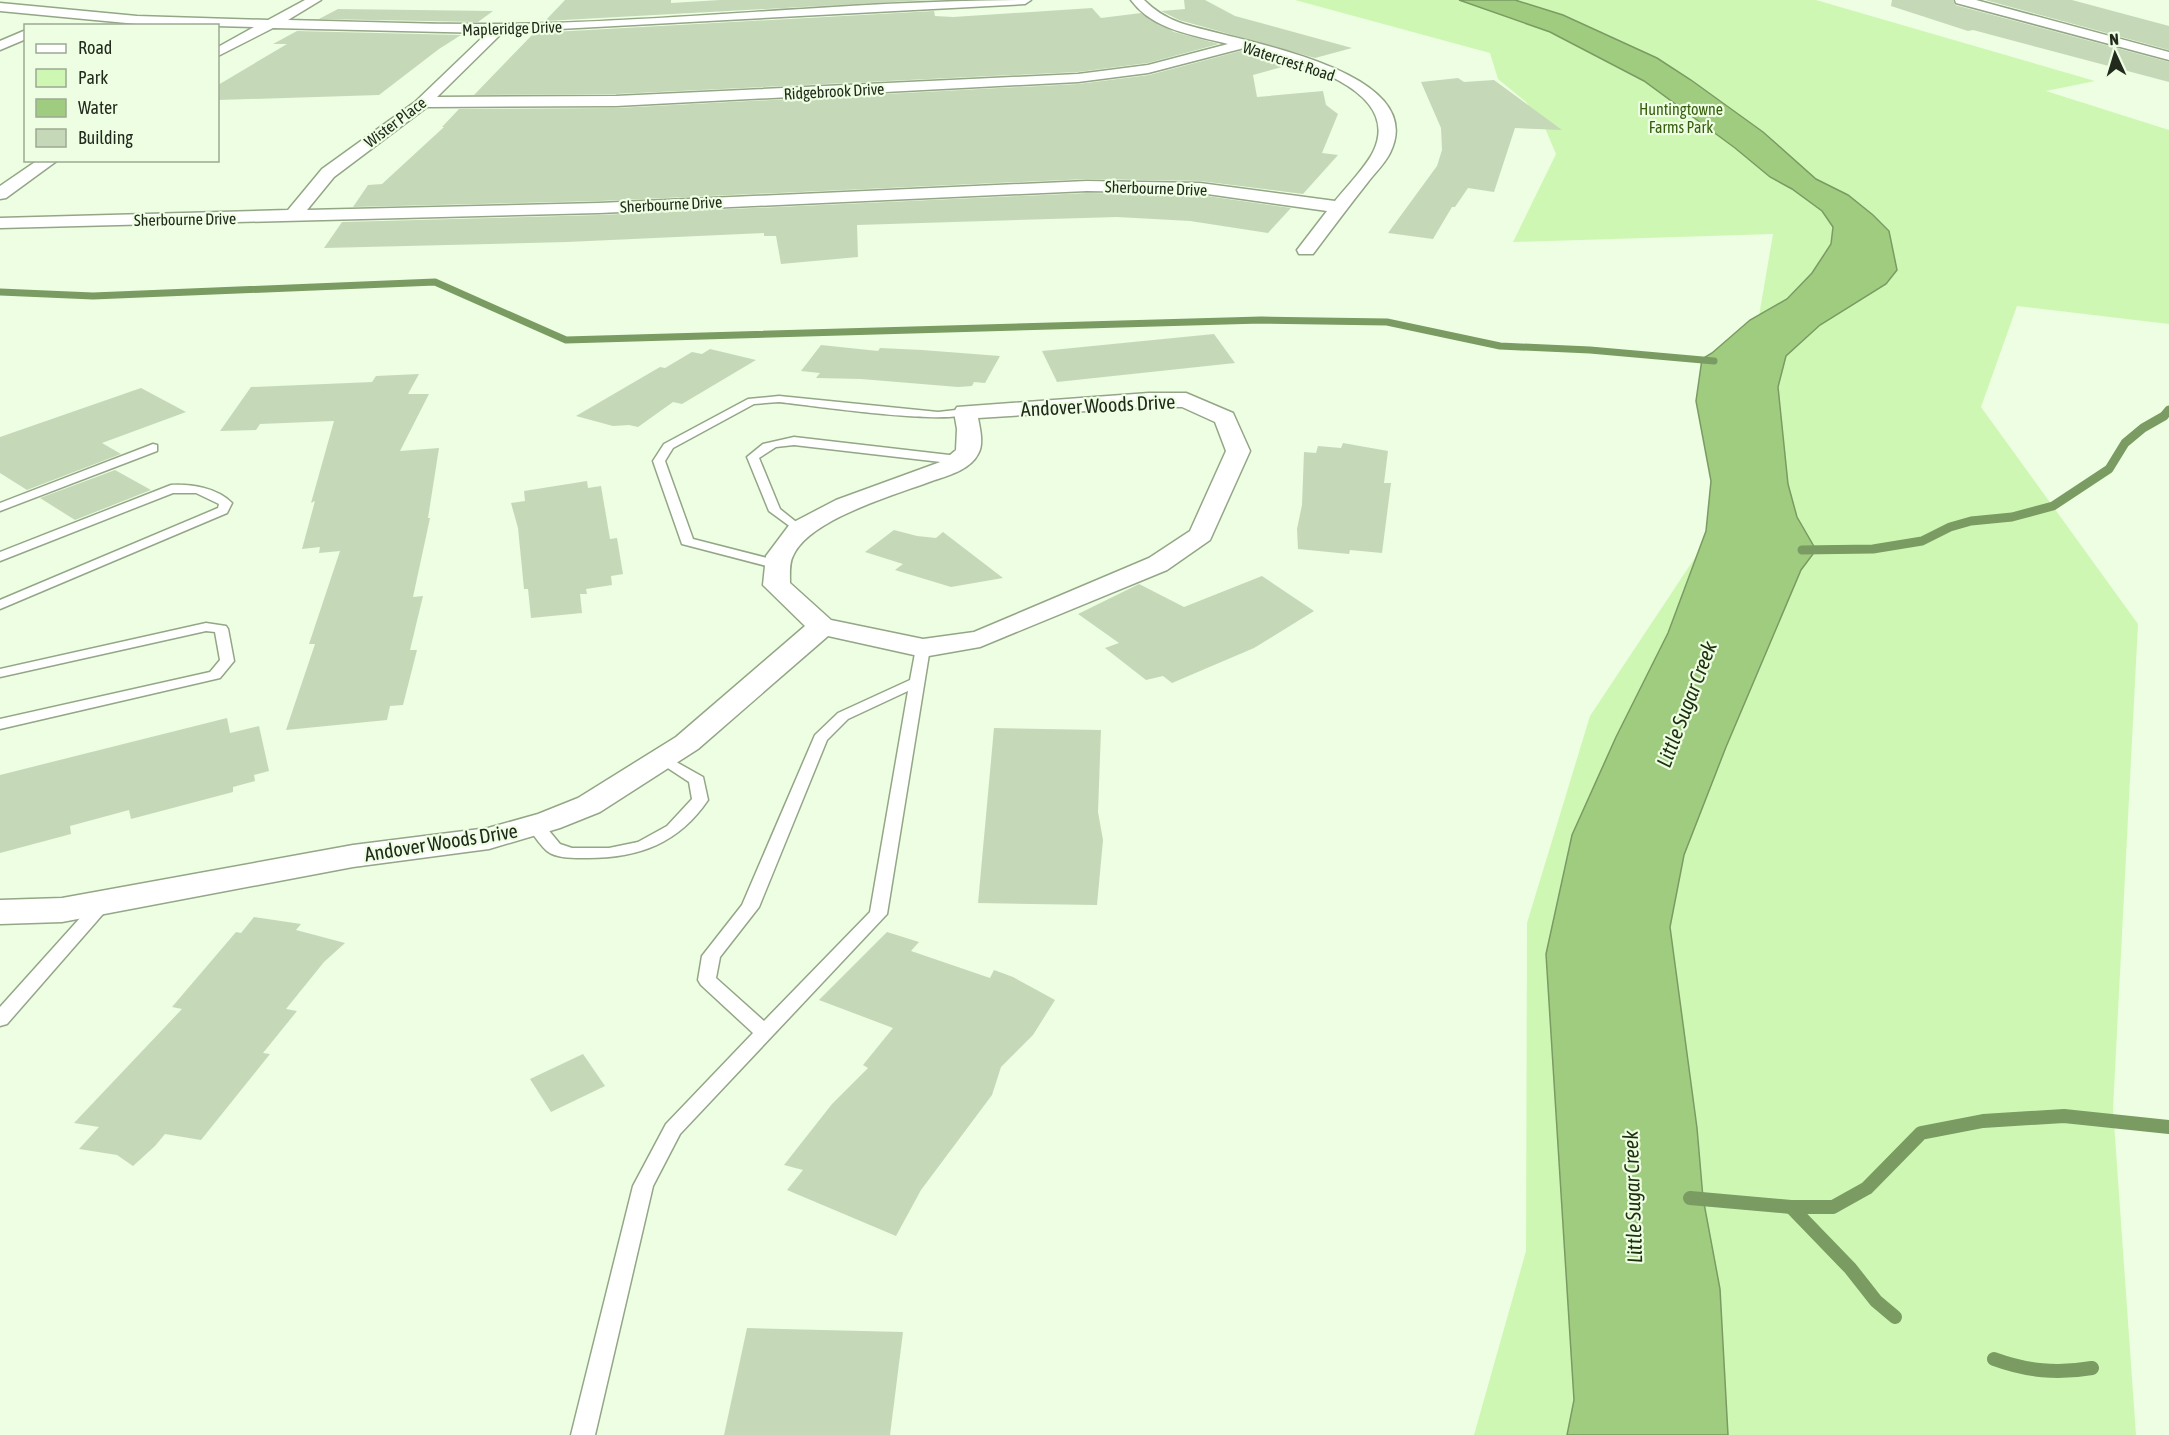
<svg xmlns="http://www.w3.org/2000/svg" width="2169" height="1435" font-family="'Asap Condensed',sans-serif">
<style>
.green{fill:#cff7b4}
.water{fill:#a0cc80;stroke:#7a9b62;stroke-width:1.5}
.lines{fill:none;stroke-linecap:round;stroke-linejoin:round}
.stream-far2{stroke:#7a9b62;stroke-width:7}
.stream-far1{stroke:#7a9b62;stroke-width:9}
.stream{stroke:#7a9b62;stroke-width:14}
.building{fill:#c5d9b8}
.service-casing{stroke:#93a686;stroke-width:3}
.minor-casing{stroke:#93a686;stroke-width:3}
.service{fill:#fff;fill-rule:evenodd}
.minor{fill:#fff;fill-rule:evenodd}
.labels{text-anchor:middle;dominant-baseline:central;stroke-width:4.5;stroke-linejoin:round;paint-order:stroke}
.far-street-label{font-size:16px;fill:#222a1d;stroke:#edfee2}
.far-park-label{font-size:16px;fill:#375e0f;stroke:#edfee2}
.street-label{font-size:20px;fill:#222a1d;stroke:#edfee2}
.water-label{font-size:21px;font-style:italic;fill:#1e2f10;stroke:#edfee2}
</style>
<rect width="100%" height="100%" fill="#edfee2"/>
<path class="green" d="M1295,0H1816L2095,81L2046,91L2169,130V324L2017,306L1981,407L2138,624L2113,1109L2136,1435H1474L1526,1251L1527,923L1590,716L1696,556L1759,474V316L1773,234L1513,242L1556,154L1545,128L1526,102L1498,79L1490,53Z"/>
<path class="water" d="M1459,0H1515L1563,15L1657,58L1691,80L1763,132L1816,179L1848,195L1873,215L1889,231L1897,270L1886,284L1820,325L1786,356L1778,387L1788,484L1797,517L1816,550L1801,570L1726,747L1684,855L1670,927L1697,1128L1703,1198L1720,1289L1728,1435H1567L1574,1400L1546,954L1572,835L1616,737L1668,633L1706,531L1711,481L1696,401L1702,359L1712,353L1750,320L1787,299L1812,273L1831,244L1833,227L1822,211L1792,189L1770,177L1735,148L1644,81L1550,32Z"/>
<g class="lines">
<path class="stream-far2" d="M0,292L93,296L435,282L566,340L1261,320L1387,322L1500,346L1590,350L1714,361"/>
<path class="stream-far1" d="M1802,550L1873,549L1922,541L1950,527L1971,521L2012,517L2053,506L2109,469L2125,443L2143,428L2164,416L2169,410"/>
<g class="stream">
<path d="M1690,1198L1791,1207H1833L1867,1188L1921,1133L1983,1121L2064,1116L2169,1127"/>
<path d="M1791,1207L1850,1268L1876,1301L1895,1317"/>
<path d="M1994,1359C2027,1371 2057,1374 2092,1368"/>
</g>
</g>
<g class="building">
<path d="M565,0H671V3L720,0H929L545,21Z"/>
<path d="M1184,0H1205L1235,16L1352,48L1315,58L1179,20L1161,11L1185,9Z"/>
<path d="M1892,0H1953L1955,5L2169,62V82L1973,30L1968,31L1891,6Z"/>
<path d="M1985,0H2072L2169,26V50Z"/>
<path d="M1092,8L1101,18L1141,13L1174,32L1219,44L1148,63L1078,72L616,94L474,95L534,33L934,11L935,16L953,17Z"/>
<path d="M338,9L493,11L478,22L319,19Z"/>
<path d="M297,31L461,35L439,49L379,95L218,100V85L287,44H273Z"/>
<path d="M1244,50L1293,64L1253,75L1257,97L1323,91L1326,105L1338,114L1322,153L1338,155L1303,194L1200,181L1087,179L599,201L353,207L368,185L382,184L444,127H442L459,109L616,108L1078,84L1149,75Z"/>
<path d="M1458,78L1464,82L1494,80L1562,130L1515,128L1494,192L1468,188L1455,207H1452L1433,239L1388,233L1437,166L1442,150L1441,128L1421,82Z"/>
<path d="M1087,193L1200,195L1291,208L1268,233L1190,221L1117,217L857,225L858,257L781,264L776,236H764V233L567,242L324,248L342,222L599,215Z"/>
<path d="M1214,334L1235,363L1057,382L1042,351Z"/>
<path d="M821,345L878,351L880,348L922,350L1000,356L985,383L974,382L972,386L958,387L861,379L816,378L820,373L801,371Z"/>
<path d="M710,349L756,360L682,404L673,402L638,427L629,425L613,426L576,416L660,367L665,368L692,352L702,354Z"/>
<path d="M419,374L408,394H429L400,451L439,448L428,518H430L413,597L423,596L410,650H417L403,705L390,706L387,720L286,730L315,644H309L340,551L319,553L320,547L302,549L315,501L311,503L334,421L260,424L256,430L220,431L251,387L372,382L376,376Z"/>
<path d="M141,388L186,412L102,443L121,454L27,490L0,473V437Z"/>
<path d="M1343,443L1388,451L1384,483H1391L1382,553L1350,550L1349,554L1298,549L1297,529L1302,505L1304,452L1316,453L1318,446L1341,448Z"/>
<path d="M115,470L151,490L75,520L40,498Z"/>
<path d="M587,481L588,488L601,486L610,539L617,538L623,574L611,576L612,585L586,589L587,594H580L582,613L531,618L528,589H524L518,528L511,503L525,501L524,491Z"/>
<path d="M894,530L917,536L936,538L943,532L1003,578L951,587L895,570L903,564L865,552Z"/>
<path d="M1262,576L1314,611L1254,648L1172,683L1163,676L1146,680L1105,648L1119,643L1078,614L1139,584L1184,607Z"/>
<path d="M227,718L230,733L259,726L269,771L254,775L255,781L233,787V792L131,819L129,810L70,826L71,834L0,853V775Z"/>
<path d="M994,728L1101,730L1098,812L1103,840L1097,905L978,903Z"/>
<path d="M254,917L301,924L296,930L345,943L324,962L286,1009L297,1011L263,1053L270,1054L201,1140L165,1134L155,1146L133,1166L117,1155L79,1149L99,1127L74,1123L182,1009L172,1007L236,932L241,933Z"/>
<path d="M887,932L919,942L911,951L990,978L994,970L1013,977L1055,1000L1033,1035L1001,1067L992,1095L921,1190L896,1236L787,1190L803,1170L784,1165L832,1104L868,1068L863,1065L893,1028L819,1000Z"/>
<path d="M583,1054L605,1086L551,1112L530,1079Z"/>
<path d="M747,1328L903,1332L890,1435H724Z"/>
</g>
<g class="lines">
<g class="service-casing">
<g id="service">
<path d="M779,396L938,412L965,409L971,412C953,427 809,405 779,402L754,404L673,448L665,461L693,539L783,562L785,565L778,569L682,544L653,461L664,444L748,399Z"/>
<path d="M794,437L958,456L964,460L958,464L794,445L776,447L759,458L780,509L805,529L799,533L769,511L747,457L763,444Z"/>
<path d="M153,444L157,445V451L0,511V503Z"/>
<path d="M171,485C192,484 217,488 232,503L227,513L0,609V600L218,508L219,504L196,493H173L0,561V552Z"/>
<path d="M206,623L226,626L228,629L234,661L220,678L0,729V719L210,672L220,660L215,632L206,631L0,677V669Z"/>
<path d="M923,644L930,648L887,914L680,1134L653,1186L595,1435H571L633,1186L666,1124L753,1033L701,985L698,980L702,956L742,905L815,735L838,713L910,680L916,648ZM908,691L870,912L764,1021L716,978L720,957L759,907L827,740L848,719Z"/>
<path d="M662,754L703,777L708,800C679,843 639,858 588,858C576,858 557,859 547,851C540,845 532,833 527,825L529,821H541L560,844L572,848H609L638,842L667,826L692,799L689,782L654,759Z"/>
<path d="M104,896L110,898L113,902L110,906L7,1024L0,1026V1007L98,898Z"/>
</g>
</g>
<g class="minor-casing">
<g id="minor">
<path d="M305,0H321L288,20C375,22 463,26 551,23C711,18 871,0 1031,0L1025,4L503,32L437,97L616,96L1078,74L1148,65L1228,44C1193,35 1153,30 1131,0H1144C1154,10 1165,17 1178,22C1225,40 1433,66 1390,153C1385,163 1375,173 1368,182C1349,206 1331,230 1313,254H1299L1297,250L1327,211L1200,193L1087,191L599,213L0,228V218L288,210L322,169L415,102L487,33L273,28L218,56V47L254,27L137,24L0,11V3L137,16L268,20ZM1244,48C1287,59 1403,86 1374,150C1367,166 1346,187 1335,201L1200,183L1087,181L599,203L307,210L334,177L427,107L616,106L1078,82L1148,73Z"/>
<path d="M1955,0H1976L2169,52V60L1956,3Z"/>
<path d="M26,30V39L0,50V41Z"/>
<path d="M38,160H58L6,198L0,199V186Z"/>
<path d="M1149,393H1186L1233,413L1250,451L1210,540L1167,570L980,647L923,657L828,636L698,749L600,812L560,828L489,849L353,867L62,922L0,924V900L62,898L353,845L488,828L538,814L578,798L676,737L805,626L763,585L766,556L790,524L836,500L943,461L956,450L957,429L954,412L957,407ZM1149,407H1182L1215,422L1226,451L1190,531L1149,558L974,632L923,639L831,620L790,583C790,575 789,563 793,556C809,519 895,495 932,481C947,476 970,470 978,454C984,445 980,428 978,418Z"/>
</g>
</g>
<use href="#service" class="service"/>
<use href="#minor" class="minor"/>
</g>
<g class="labels">
<g class="far-street-label">
<text transform="translate(512 28) rotate(-2)">Mapleridge Drive</text>
<text transform="translate(1289 61) rotate(18)">Watercrest Road</text>
<text transform="translate(834 91) rotate(-3)">Ridgebrook Drive</text>
<text transform="translate(395 122) rotate(-37)">Wister Place</text>
<text transform="translate(1156 188) rotate(2)">Sherbourne Drive</text>
<text transform="translate(671 204) rotate(-3)">Sherbourne Drive</text>
<text transform="translate(185 219) rotate(-1)">Sherbourne Drive</text>
</g>
<g class="far-park-label">
<text x="1681" y="109">Huntingtowne<tspan x="1681" dy="18">Farms Park</tspan></text>
</g>
<g class="street-label">
<text transform="translate(1098 405) rotate(-3)">Andover Woods Drive</text>
<text transform="translate(441 842) rotate(-9)">Andover Woods Drive</text>
</g>
<g class="water-label">
<text transform="translate(1686 704) rotate(-69)">Little Sugar Creek</text>
<text transform="translate(1632 1197) rotate(-92)">Little Sugar Creek</text>
</g>
</g>
<rect x="24" y="24" width="195" height="138" fill="#edfee2" stroke="#9ca993" stroke-width="1.5"/>
<rect x="36" y="44" width="30" height="9" fill="#ffffff" stroke="#9ca993" stroke-width="1.5"/>
<text x="78" y="54" font-size="18" fill="#222a1d">Road</text>
<rect x="36" y="69" width="30" height="18" fill="#cff7b4" stroke="#9ca993" stroke-width="1.5"/>
<text x="78" y="84" font-size="18" fill="#222a1d">Park</text>
<rect x="36" y="99" width="30" height="18" fill="#a0cc80" stroke="#9ca993" stroke-width="1.5"/>
<text x="78" y="114" font-size="18" fill="#222a1d">Water</text>
<rect x="36" y="129" width="30" height="18" fill="#c5d9b8" stroke="#9ca993" stroke-width="1.5"/>
<text x="78" y="144" font-size="18" fill="#222a1d">Building</text>
<g transform="translate(2115 54) rotate(356)" stroke="#edfee2" stroke-width="4.5" paint-order="stroke">
<path d="M0-4.5L10 22L0 15L-10 22Z" fill="#222a1d"/>
<text y="-9" font-size="16" font-weight="bold" text-anchor="middle" fill="#222a1d">N</text>
</g>
</svg>
